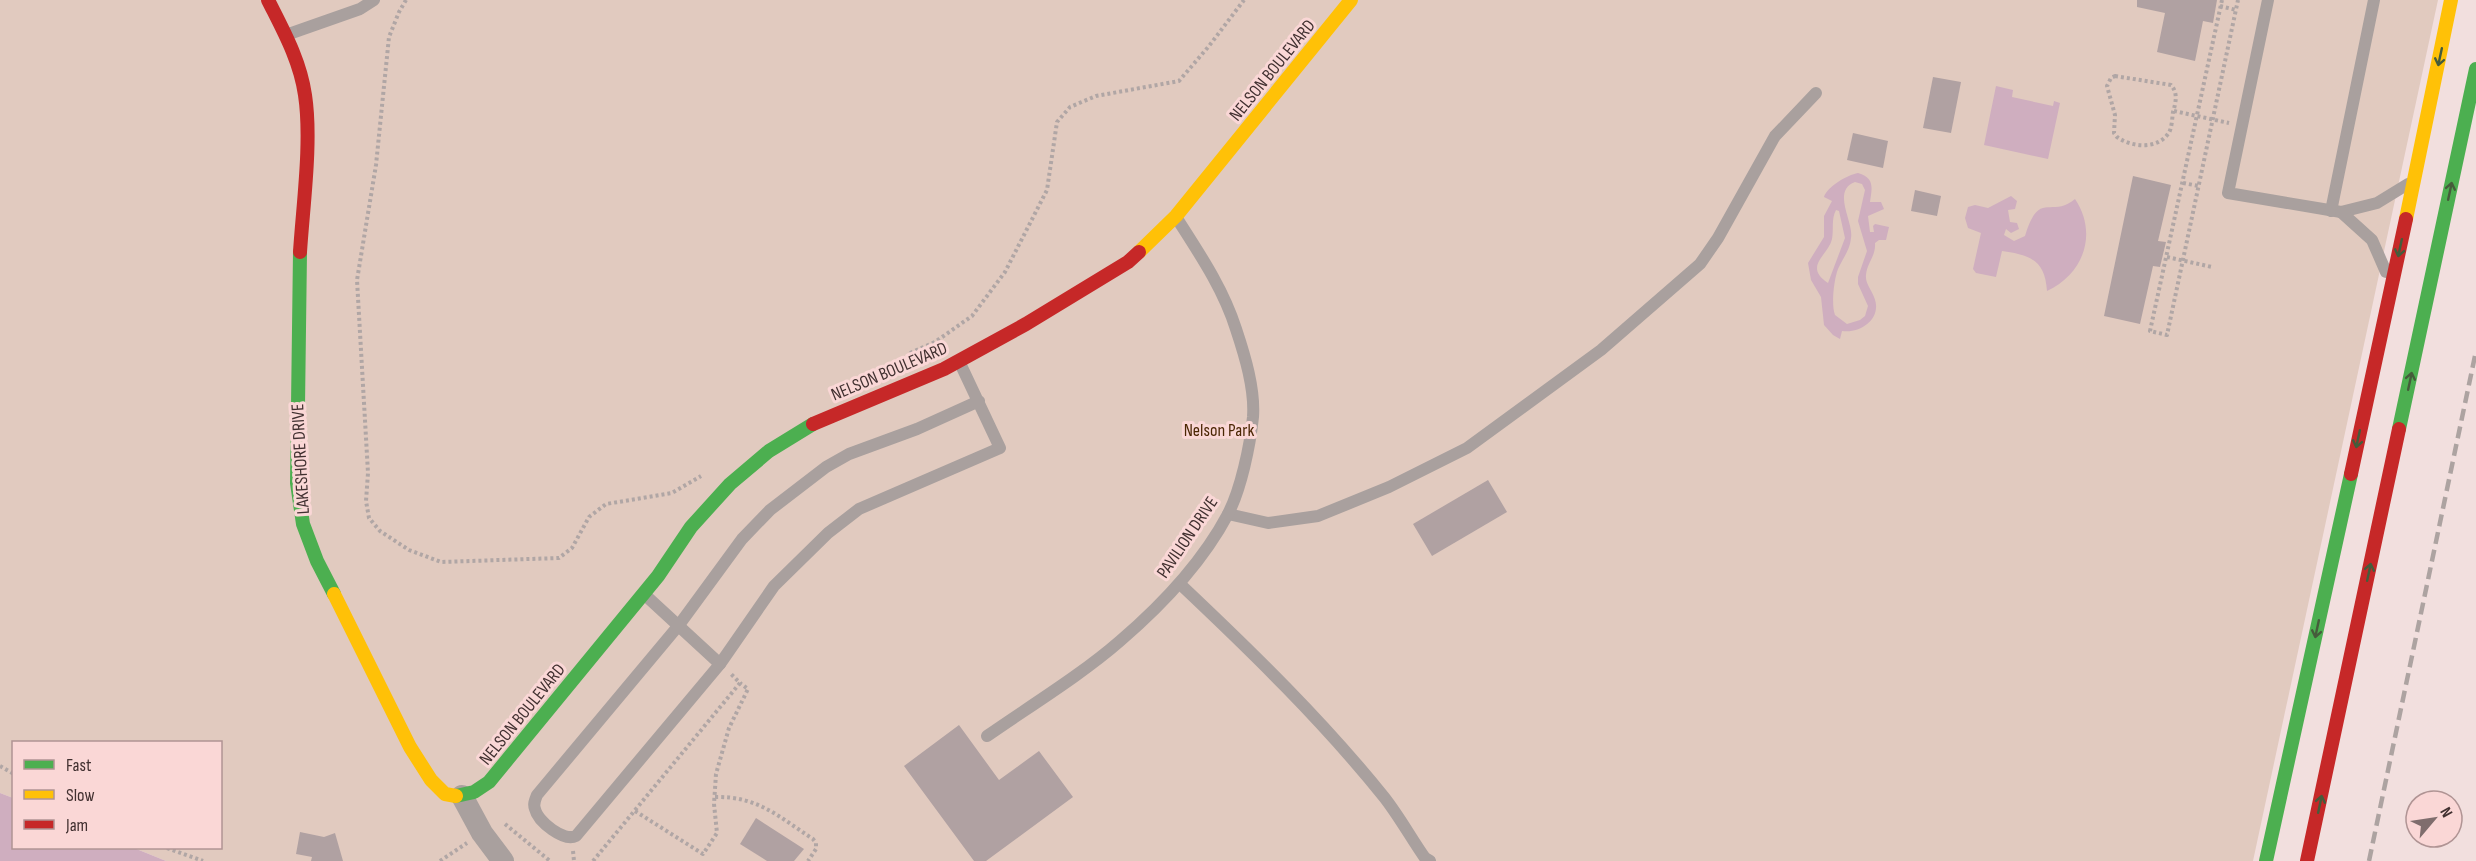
<svg xmlns="http://www.w3.org/2000/svg" width="2476" height="861" font-family="'Sofia Sans Condensed',sans-serif">
<rect width="100%" height="100%" fill="#f2dfde"/>
<polygon fill="#e1cabf" points="0,0 2438,0 2253,861 166,861 134,848 220,848 220,742 14,742 13,798 0,793"/>
<g fill="#cfaebf" fill-rule="evenodd">
<polygon points="1996,86 2013,90 2012,97 2053,106 2054,101 2060,103 2048,159 1984,145"/>
<path d="M 1858,173 C 1875,178 1872,188 1870,202 L 1881,202 L 1884,209 L 1868,216 L 1870,232 L 1874,232 L 1873,226 L 1875,224 L 1889,227 L 1886,240 L 1879,240 L 1875,243 C 1876,256 1867,263 1866,275 C 1865,283 1871,289 1874,297 C 1883,318 1861,334 1842,331 L 1840,339 L 1833,335 L 1824,325 L 1821,297 L 1811,280 L 1808,263 L 1824,237 L 1824,216 L 1832,201 L 1824,197 C 1827,187 1847,175 1858,173 ZM 1855,182 L 1862,184 L 1865,190 L 1858,221 L 1867,251 L 1858,277 L 1858,284 L 1868,306 L 1865,316 L 1860,320 L 1847,324 L 1835,315 C 1831,305 1834,279 1838,269 C 1843,258 1850,250 1851,238 C 1854,222 1831,191 1855,182 ZM 1836,210 L 1839,211 L 1845,238 L 1828,283 C 1803,266 1828,256 1832,239 C 1834,229 1831,219 1836,210 Z"/>
<path d="M 2011,196 L 2017,201 L 2015,209 L 2008,210 L 2010,222 L 2017,223 L 2019,229 L 2011,233 L 2006,229 L 2004,235 L 2014,241 L 2025,236 C 2039,189 2051,219 2075,199 C 2098,233 2084,274 2047,291 C 2045,260 2030,255 2002,251 L 1996,277 L 1976,273 L 1973,269 L 1981,233 L 1968,228 L 1965,218 L 1968,207 L 1975,205 L 1988,208 Z"/>
<polygon points="0,793 13,798 14,848 134,848 166,861 0,861"/>
</g>
<g fill="#b0a1a2">
<polygon points="2137,0 2217,0 2213,23 2203,21 2195,61 2157,52 2165,13 2137,7"/>
<polygon points="1933,77 1961,82 1951,133 1923,128"/>
<polygon points="1853,133 1888,141 1883,168 1847,160"/>
<polygon points="2133,176 2171,185 2158,241 2166,242 2160,267 2153,266 2140,324 2104,316"/>
<polygon points="1915,190 1941,196 1937,216 1911,211"/>
<polygon points="1488,480 1507,512 1432,556 1413,524"/>
<polygon points="959,725 999,780 1039,751 1073,797 986,861 974,861 904,766"/>
<polygon points="756,818 804,849 794,861 767,861 740,844"/>
<polygon points="300,832 324,837 335,833 343,861 311,861 312,857 296,854"/>
</g>
<g fill="none" stroke-linecap="round" stroke-linejoin="round">
<g stroke="#b0a6a5" stroke-width="4" stroke-dasharray="3 3" stroke-linecap="butt">
<polyline points="406,0 399,12 389,37 376,165 357,280 368,473 366,501 369,518 380,531 409,550 441,562 559,558 572,548 589,517 606,504 672,493 701,476"/>
<polyline points="2222,0 2150,331 2167,335 2238,0"/>
<polyline points="2220,6 2236,10"/>
<path d="M 2115,76 L 2171,85 C 2178,93 2176,102 2173,112 C 2172,119 2172,129 2168,134 C 2156,150 2131,147 2117,137 L 2114,133 L 2115,115 L 2107,86 L 2111,78 Z"/>
<polyline points="2174,111 2229,123"/>
<polyline points="2183,183 2199,186"/>
<polyline points="2167,257 2212,267"/>
<polyline points="910,353 935,342 972,316 1005,272 1047,190 1057,122 1070,107 1096,96 1179,81 1209,46 1244,0"/>
<polyline points="0,766 14,774"/>
<path d="M 715,797 C 758,796 779,817 813,839 L 816,843 L 816,849 L 808,861"/>
<polyline points="635,811 703,854 717,833 714,804 716,774 729,728 748,689 740,683"/>
<polyline points="505,824 550,861"/>
<polyline points="167,848 203,861"/>
<polyline points="573,851 574,861"/>
<polyline points="440,861 467,843"/>
<polyline points="593,861 740,683 730,673"/>
</g>
<g stroke="#a9a09e" stroke-width="12">
<polyline points="2268,0 2228,193 2341,212 2377,203 2408,184"/>
<polyline points="286,35 360,9 374,0"/>
<polyline points="2331,211 2374,0"/>
<polyline points="2341,212 2372,240 2386,272"/>
<path d="M 959,361 L 1000,448 L 859,509 L 828,533 L 774,586 L 720,664 L 576,836 C 564,842 538,822 535,809 C 533,804 535,800 537,795 L 679,625 L 742,539 L 770,510 L 826,467 L 849,454 L 917,429 L 979,401"/>
<polyline points="1228,514 1268,523 1318,516 1389,487 1467,448 1601,350 1700,264 1718,238 1775,136 1816,93"/>
<path d="M 1180,584 C 1251,651 1323,721 1384,797 C 1399,816 1411,838 1425,858 L 1430,861"/>
<polyline points="644,594 720,664"/>
<path d="M 987,736 C 1030,706 1081,675 1120,641 C 1162,605 1202,563 1228,514 C 1241,489 1250,446 1253,417 C 1255,389 1245,356 1236,329 C 1223,288 1199,253 1176,217"/>
</g>
<polyline stroke="#a9a09e" stroke-width="22" points="462,796 482,833 503,861"/>
<g stroke="#4caf50" stroke-width="14">
<polyline points="300,252 297,483 303,524 317,561 334,594"/>
<polyline points="2399,429 2476,69"/>
<polyline points="456,796 474,792 489,782 658,576 691,527 730,484 769,451 813,424"/>
<polyline points="2266,861 2351,474"/>
</g>
<g stroke="#ffc107" stroke-width="14">
<polyline points="2406,219 2451,0"/>
<polyline points="1139,252 1176,216 1351,0"/>
<polyline points="334,594 410,747 431,780 445,794 456,796"/>
</g>
<g stroke="#c62828" stroke-width="14">
<path d="M 268,0 C 283,30 300,60 305,95 C 312,141 303,205 300,252"/>
<polyline points="813,424 944,369 1026,324 1128,262 1139,252"/>
<polyline points="2351,474 2406,219"/>
<polyline points="2307,861 2399,429"/>
</g>
<polyline stroke="#ada3a1" stroke-width="4.5" stroke-dasharray="12 6" stroke-linecap="butt" points="2369,861 2476,351"/>
</g>
<defs><path id="oneway-shaft" d="M-6 0H5M1.5-3L5.5 0L1.5 3" fill="none" stroke-width="1.6" stroke-linecap="round" stroke-linejoin="round" transform="scale(1.5)"/></defs>
<g stroke="#455c3b">
<use href="#oneway-shaft" transform="translate(2440 57) rotate(102)"/>
<use href="#oneway-shaft" transform="translate(2450 191) rotate(-78)"/>
<use href="#oneway-shaft" transform="translate(2400 248) rotate(102)"/>
<use href="#oneway-shaft" transform="translate(2410 381) rotate(-78)"/>
<use href="#oneway-shaft" transform="translate(2358 439) rotate(102)"/>
<use href="#oneway-shaft" transform="translate(2369 572) rotate(-78)"/>
<use href="#oneway-shaft" transform="translate(2317 629) rotate(102)"/>
<use href="#oneway-shaft" transform="translate(2320 804) rotate(-78)"/>
</g>
<g text-anchor="middle" stroke-width="6" stroke-linejoin="round" paint-order="stroke">
<g font-size="18" fill="#413030" stroke="#fad7d6">
<text transform="translate(1272 70) rotate(-51)" y="6">NELSON BOULEVARD</text>
<text transform="translate(889 371) rotate(-23)" y="6">NELSON BOULEVARD</text>
<text transform="translate(300 459) rotate(-93)" y="6">LAKESHORE DRIVE</text>
<text transform="translate(1187 537) rotate(-56)" y="6">PAVILION DRIVE</text>
<text transform="translate(522 714) rotate(-51)" y="6">NELSON BOULEVARD</text>
</g>
<g font-size="18" fill="#4b2704" stroke="#fad7d6">
<text x="1219" y="436">Nelson Park</text>
</g>
</g>
<rect x="12" y="741" width="210" height="108" fill="#fad7d6" stroke="#b09494" stroke-width="1.5"/>
<rect x="24" y="760" width="30" height="9" fill="#4caf50" stroke="#b09494" stroke-width="1.5"/>
<text x="66" y="771" font-size="18" fill="#413030">Fast</text>
<rect x="24" y="790" width="30" height="9" fill="#ffc107" stroke="#b09494" stroke-width="1.5"/>
<text x="66" y="801" font-size="18" fill="#413030">Slow</text>
<rect x="24" y="820" width="30" height="9" fill="#c62828" stroke="#b09494" stroke-width="1.5"/>
<text x="66" y="831" font-size="18" fill="#413030">Jam</text>
<g transform="translate(2434 819) rotate(61)"><circle r="28" fill="#fad7d6" stroke="#b09494" stroke-width="1.5"/>
<path d="M0-4.5L10 22L0 15L-10 22Z" fill="#7f6d6d"/>
<text y="-9" font-size="16" font-weight="bold" text-anchor="middle" fill="#413030">N</text>
</g>
</svg>
